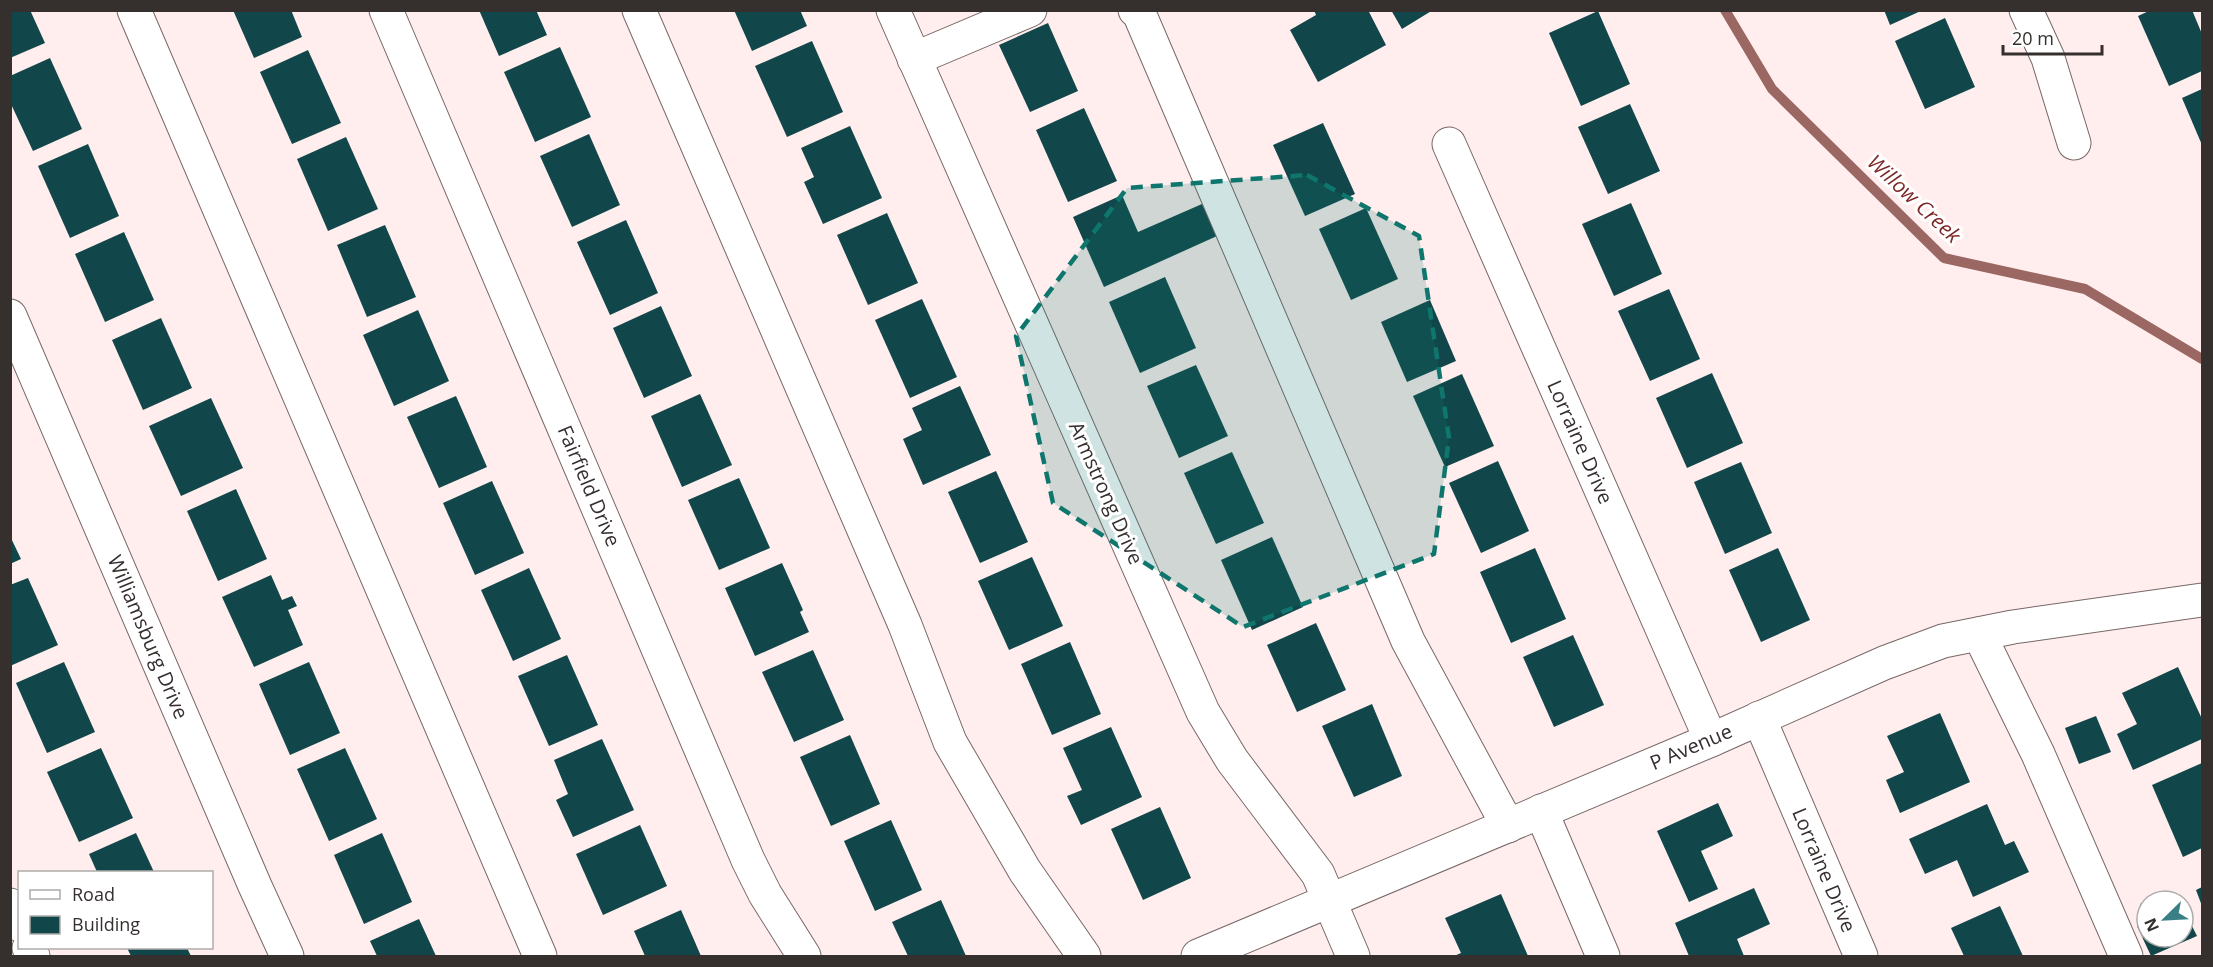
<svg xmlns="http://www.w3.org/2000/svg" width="2213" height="967" font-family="'Open Sans',sans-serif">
<rect width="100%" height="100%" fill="#ffeeed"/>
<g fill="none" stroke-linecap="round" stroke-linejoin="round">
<polyline stroke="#9b6763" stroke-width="10" points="1725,10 1772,89 1944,258 2085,289 2202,359"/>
</g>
<g fill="#11464a">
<polygon points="10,10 30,10 45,43 10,58"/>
<polygon points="233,10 291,10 302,37 254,58"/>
<polygon points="479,10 536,10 547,35 499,56"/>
<polygon points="734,10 800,10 807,26 752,51"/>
<polygon points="1314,10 1368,10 1386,45 1318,82 1290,30 1316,15"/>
<polygon points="1391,10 1433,10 1402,29"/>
<polygon points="1884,10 1923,10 1890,25"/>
<polygon points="2151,10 2192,10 2202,34 2202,71 2169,86 2138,16"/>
<polygon points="1598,11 1630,84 1581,106 1549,33"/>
<polygon points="1945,18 1975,87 1925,109 1895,41"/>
<polygon points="1048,23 1078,91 1030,112 999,45"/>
<polygon points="812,41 843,112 787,137 755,66"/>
<polygon points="560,47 591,117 535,142 504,72"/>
<polygon points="308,50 341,123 292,144 260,72"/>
<polygon points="50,58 82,129 33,151 10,102 10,76"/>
<polygon points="2202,89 2202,145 2182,98"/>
<polygon points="1630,104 1660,171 1608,194 1578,127"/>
<polygon points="1084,108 1117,181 1068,202 1036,130"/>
<polygon points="1323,123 1355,194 1305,216 1273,145"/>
<polygon points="850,126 882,198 823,224 804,182 814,177 801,148"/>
<polygon points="589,134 620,205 572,227 540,156"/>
<polygon points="346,137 378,209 328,231 297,159"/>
<polygon points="88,144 119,216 70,238 38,166"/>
<polygon points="1122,195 1138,232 1202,204 1217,236 1104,287 1073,217"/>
<polygon points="1631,203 1662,274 1614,296 1582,224"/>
<polygon points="1366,208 1398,279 1351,300 1319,229"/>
<polygon points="887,213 918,283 868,305 837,235"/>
<polygon points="626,220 658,293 610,315 577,242"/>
<polygon points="385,225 416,297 367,317 337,245"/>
<polygon points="124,232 154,300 105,322 75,254"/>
<polygon points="1165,277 1196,348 1140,373 1109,302"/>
<polygon points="1669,289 1700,359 1650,381 1618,311"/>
<polygon points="922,299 957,377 910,398 875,320"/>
<polygon points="1430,300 1456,361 1407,382 1381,322"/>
<polygon points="661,306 692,376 644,398 613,328"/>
<polygon points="418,310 449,381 394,406 363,335"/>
<polygon points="161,318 192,388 143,410 112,340"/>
<polygon points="1196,365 1228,436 1179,458 1147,386"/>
<polygon points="1712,373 1743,443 1687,468 1656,398"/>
<polygon points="1462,374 1494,446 1445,467 1413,396"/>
<polygon points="960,386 991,455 923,485 903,439 922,430 912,408"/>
<polygon points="700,394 732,465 682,487 651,416"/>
<polygon points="456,396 487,467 439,488 407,417"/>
<polygon points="211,398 243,468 181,496 149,426"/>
<polygon points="1232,452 1264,523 1216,544 1184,473"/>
<polygon points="1498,461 1529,531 1481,553 1449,483"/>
<polygon points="1741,462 1772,533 1725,554 1694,482"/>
<polygon points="996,471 1028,542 980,563 948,492"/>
<polygon points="739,478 770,548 719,570 688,500"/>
<polygon points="492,481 524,553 475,575 443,503"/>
<polygon points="236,489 267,559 218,581 187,511"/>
<polygon points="10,536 21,559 10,564"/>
<polygon points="1272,537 1303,607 1252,630 1221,560"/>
<polygon points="1535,548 1566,619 1511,643 1480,572"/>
<polygon points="1778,548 1810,620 1761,642 1729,570"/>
<polygon points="1032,557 1063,626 1009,650 978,581"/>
<polygon points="782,563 803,610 800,612 809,632 755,656 725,588"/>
<polygon points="529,568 561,639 513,661 481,590"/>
<polygon points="271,575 282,600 292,596 297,606 288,610 303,645 254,667 222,597"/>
<polygon points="28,578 58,645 10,666 10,585"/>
<polygon points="1316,623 1346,690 1297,712 1267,645"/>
<polygon points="1573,635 1604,705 1554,727 1523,657"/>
<polygon points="1070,642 1101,714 1052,735 1021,664"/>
<polygon points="813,650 844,720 794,742 762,672"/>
<polygon points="567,655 598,725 549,746 518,676"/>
<polygon points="64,662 95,732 47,753 16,683"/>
<polygon points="309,662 340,733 290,755 259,684"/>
<polygon points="2178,667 2202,719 2202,739 2133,770 2117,734 2137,724 2122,693"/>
<polygon points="1372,704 1402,776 1354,797 1322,726"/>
<polygon points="1940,713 1970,782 1900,813 1886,780 1904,772 1887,736"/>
<polygon points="2096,716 2111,752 2079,764 2065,728"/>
<polygon points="1111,727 1142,797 1081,825 1067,796 1082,790 1063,748"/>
<polygon points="850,735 880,804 831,826 800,757"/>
<polygon points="602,739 634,810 573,837 556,800 568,794 554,760"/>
<polygon points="101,748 133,818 79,842 47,772"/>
<polygon points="345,748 377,819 329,841 297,769"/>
<polygon points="2202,763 2202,848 2183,857 2152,785"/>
<polygon points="1718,803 1733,836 1701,851 1718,889 1689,902 1657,831"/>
<polygon points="1987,804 2005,845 2014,841 2029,872 1973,897 1957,860 1925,874 1909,839"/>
<polygon points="1160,807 1191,878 1143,900 1111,829"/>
<polygon points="891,820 922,890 875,911 844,841"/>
<polygon points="640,825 667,886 603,915 576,854"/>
<polygon points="136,833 154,872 97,872 89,854"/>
<polygon points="382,833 412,902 364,924 334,855"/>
<polygon points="2202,887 2202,906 2196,890"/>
<polygon points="1754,888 1770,924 1737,939 1744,956 1689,956 1675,923"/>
<polygon points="1501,894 1528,956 1454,956 1461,953 1445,918"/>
<polygon points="2160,894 2163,901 2147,901 2147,918 2140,904"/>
<polygon points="941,900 966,956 908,956 892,922"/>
<polygon points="2000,906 2023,956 1964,956 1951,928"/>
<polygon points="2183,908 2197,936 2151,956 2137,926 2147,921 2147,937 2183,937"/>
<polygon points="681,910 701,956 645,956 634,931"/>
<polygon points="419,919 436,956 377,956 370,941"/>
<polygon points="127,948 187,948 191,956 131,956"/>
</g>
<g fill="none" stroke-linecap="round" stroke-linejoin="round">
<defs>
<g id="minor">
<polyline points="134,10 540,956"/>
<polyline points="386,10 748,860 765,894 804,956"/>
<polyline points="639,10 905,625 950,742 1025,871 1084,956"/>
<polyline points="893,10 1203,712 1232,760 1318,874 1353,956"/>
<polyline points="1135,10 1139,13 1408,641 1508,826"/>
<polyline points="2026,10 2048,58 2074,143"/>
<polyline points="914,59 1030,10"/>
<polyline points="1449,144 1711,740"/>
<polyline points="10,316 255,886 287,956"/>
<polyline points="1979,634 2038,754 2126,956"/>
<polyline points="1759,718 1861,956"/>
<polyline points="1541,811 1603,956"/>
<polyline points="10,905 20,925"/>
<polyline points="29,948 33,956"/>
<polyline points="1198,956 1711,740 1884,663 1943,641 2013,627 2202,600"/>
</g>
</defs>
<use href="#minor" stroke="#776867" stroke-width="35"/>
<use href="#minor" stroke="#fff" stroke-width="33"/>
</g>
<path fill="#0f766e" fill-opacity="0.2" stroke="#0f766e" stroke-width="4.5" stroke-dasharray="12 8" stroke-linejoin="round" d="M 1307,175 L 1419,236 L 1449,438 L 1434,554 L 1243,627 L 1053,503 L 1016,336 L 1127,188 Z"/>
<g text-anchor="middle" stroke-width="6" stroke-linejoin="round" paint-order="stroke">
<g font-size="20" fill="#352f2e" stroke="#fff">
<text transform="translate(1580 442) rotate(66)" y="7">Lorraine Drive</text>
<text transform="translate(589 486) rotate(67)" y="7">Fairfield Drive</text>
<text transform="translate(1106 493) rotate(66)" y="7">Armstrong Drive</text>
<text transform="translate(148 637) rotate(67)" y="7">Williamsburg Drive</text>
<text transform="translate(1691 747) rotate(-23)" y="7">P Avenue</text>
<text transform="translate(1824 870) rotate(67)" y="7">Lorraine Drive</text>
</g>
<g font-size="21" font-style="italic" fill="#7e2727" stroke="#fff">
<text transform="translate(1914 199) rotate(43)" y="7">Willow Creek</text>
</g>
</g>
<rect width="2213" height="967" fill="none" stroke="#352f2e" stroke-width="24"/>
<rect x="18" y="871" width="195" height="78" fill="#ffffff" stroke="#aeacab" stroke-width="1.5"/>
<rect x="30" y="890" width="30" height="9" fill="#ffffff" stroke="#aeacab" stroke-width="1.5"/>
<text x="72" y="901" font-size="18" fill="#352f2e">Road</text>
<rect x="30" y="916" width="30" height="18" fill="#11464a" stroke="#aeacab" stroke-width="1.5"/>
<text x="72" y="931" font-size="18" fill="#352f2e">Building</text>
<g transform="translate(2165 919) rotate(246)"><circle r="28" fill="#ffffff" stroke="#aeacab" stroke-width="1.5"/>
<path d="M0-4.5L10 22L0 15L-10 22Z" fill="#388086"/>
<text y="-9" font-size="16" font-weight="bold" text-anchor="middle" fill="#352f2e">N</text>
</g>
<path d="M2003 45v9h99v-9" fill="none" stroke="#352f2e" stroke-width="3"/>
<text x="2012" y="45" font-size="18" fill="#352f2e" stroke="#ffffff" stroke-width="4.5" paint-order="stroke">20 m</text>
</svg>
